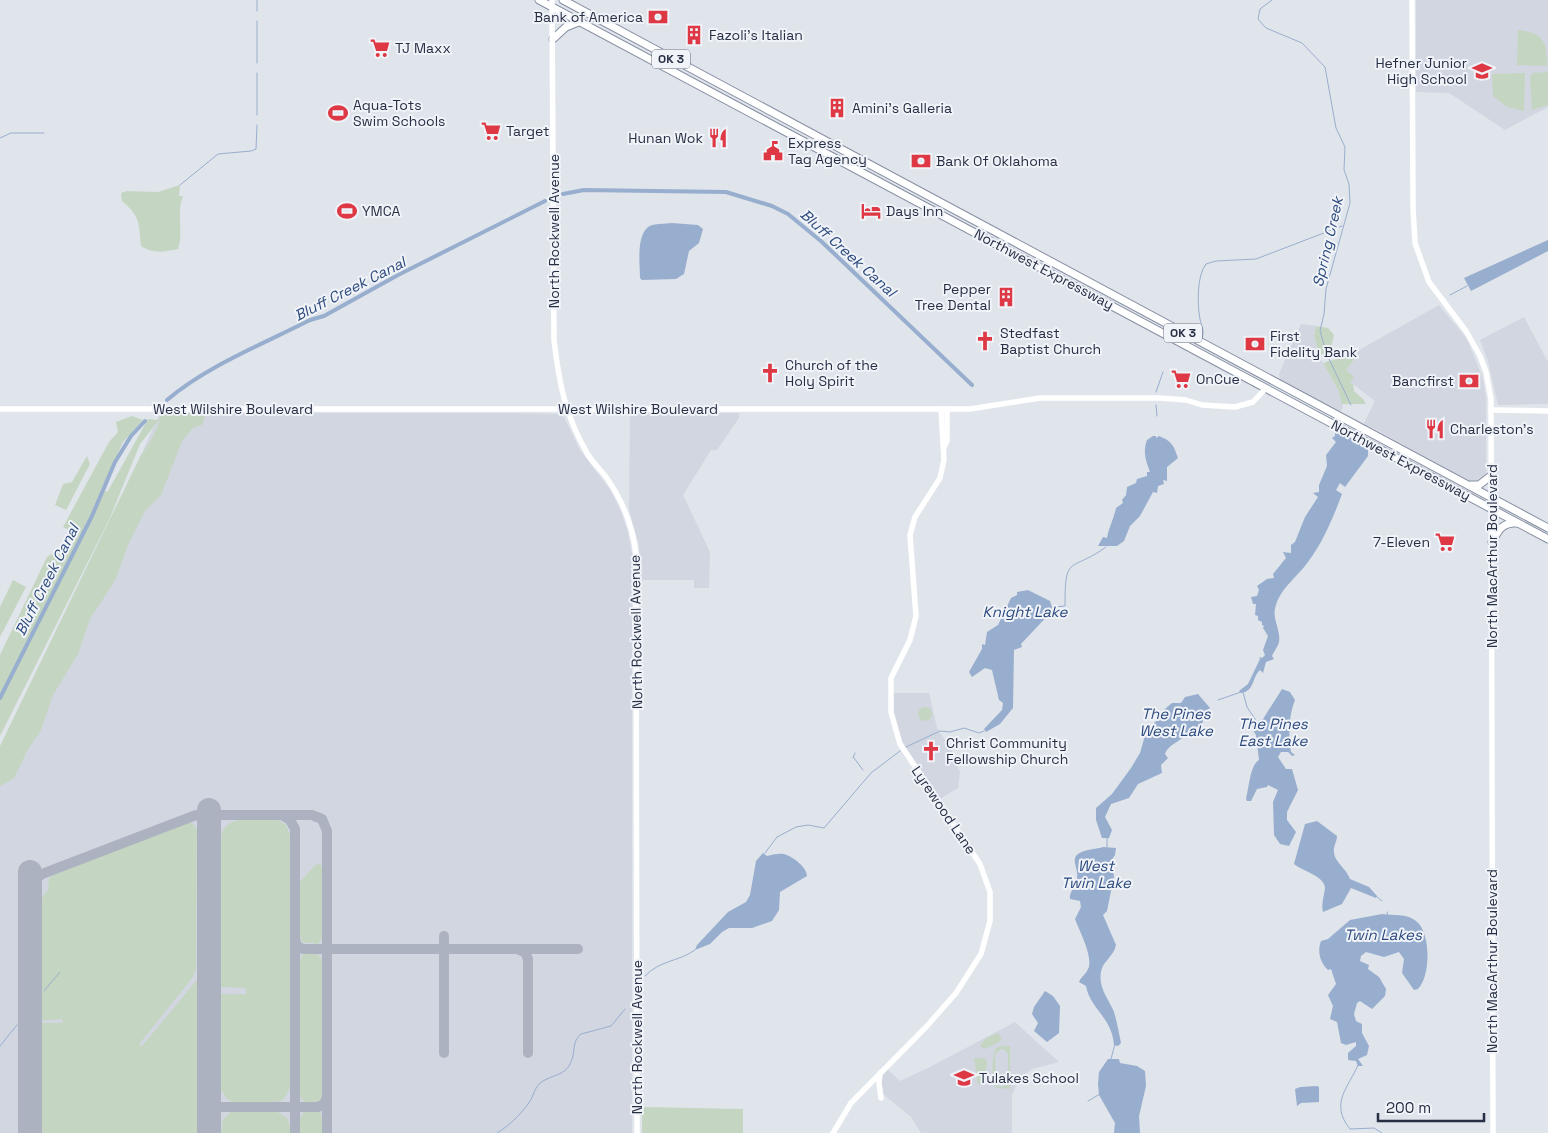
<svg xmlns="http://www.w3.org/2000/svg" width="1548" height="1133" font-family="'Space Grotesk',sans-serif">
<rect width="100%" height="100%" fill="#e0e4eb"/>
<g fill="#d2d6e0">
<polygon points="1416,0 1548,0 1548,107 1505,130 1449,93 1416,92"/>
<polygon points="1439,305 1467,339 1482,376 1486,397 1486,475 1481,482 1472,483 1467,481 1373,428 1363,425 1375,401 1350,382 1346,370 1354,360 1352,354"/>
<polygon points="1524,317 1548,362 1548,404 1498,405 1488,361 1480,340"/>
<polygon points="1301,324 1316,326 1314,336 1316,345 1320,358 1338,390 1343,407 1340,412 1280,381 1279,374"/>
<polygon points="160,413 508,413 558,414 564,417 580,450 611,491 620,509 627,529 632,553 632,1133 0,1133 0,756 94,559"/>
<polygon points="630,413 739,413 739,418 717,450 711,450 683,495 710,552 709,588 694,588 694,580 641,580 639,545 629,510"/>
<polygon points="892,693 929,693 937,728 952,751 960,772 958,788 940,799 900,738 893,718"/>
<polygon points="1015,1022 1059,1062 1032,1069 1019,1079 1012,1095 1012,1133 921,1133 911,1117 883,1094 879,1083 881,1076 887,1069 900,1081 930,1067"/>
</g>
<g fill="#c4d6c1" fill-rule="evenodd">
<path d="M 1518,30 C 1544,32 1547,43 1547,66 L 1517,65 Z"/>
<polygon points="1548,72 1548,105 1532,110 1530,76 1533,73"/>
<polygon points="1525,73 1524,111 1507,107 1493,96 1492,74"/>
<path d="M 180,185 L 179,196 L 183,196 C 176,213 184,234 178,249 C 164,252 153,254 141,246 C 139,223 140,216 122,201 L 121,193 L 127,191 L 158,192 Z"/>
<polygon points="1316,326 1328,328 1334,335 1330,352 1319,355 1314,336"/>
<polygon points="1352,354 1354,360 1346,370 1354,377 1350,382 1353,384 1354,391 1363,399 1366,404 1342,404 1338,390 1323,363"/>
<path d="M 160,413 L 203,413 L 205,416 L 202,425 L 194,427 L 182,441 L 161,495 L 145,511 L 128,545 L 116,579 L 90,619 L 78,654 L 53,695 L 41,730 L 27,751 L 14,778 L 0,786 L 0,746 L 140,457 C 148,444 160,429 160,413 Z"/>
<polygon points="132,416 143,420 123,442 100,492 108,491 148,419 159,420 140,444 109,520 0,736 0,655 47,557 71,541 72,545 78,534 63,527 109,442 118,432 116,422"/>
<polygon points="87,456 90,464 66,510 55,505 63,484 72,482"/>
<polygon points="13,580 26,587 0,637 0,607"/>
<circle cx="925" cy="714" r="7"/>
<path d="M 278,820 L 286,825 L 290,835 L 290,1088 L 283,1100 L 272,1103 L 234,1103 L 227,1099 L 221,1090 L 221,994 L 246,994 L 246,988 L 221,987 L 221,836 C 227,813 259,819 278,820 Z"/>
<polygon points="188,822 193,824 197,829 196,969 193,977 139,1044 142,1046 197,980 197,1133 36,1133 36,1023 63,1023 62,1019 36,1021 36,906 48,890 49,878 55,873"/>
<polygon points="320,864 323,868 323,936 318,944 302,942 300,936 300,882 315,865"/>
<polygon points="307,953 318,954 323,962 323,1096 317,1103 304,1102 300,1096 300,961 302,955"/>
<polygon points="998,1033 1002,1040 985,1049 980,1046 986,1038"/>
<path d="M 1002,1046 L 1010,1046 L 1010,1089 L 997,1088 C 991,1080 991,1057 996,1048 ZM 1001,1049 L 1005,1050 L 1008,1054 L 1008,1082 L 1003,1087 L 998,1086 L 996,1081 L 995,1054 Z"/>
<polygon points="974,1058 985,1058 987,1062 985,1083 978,1084"/>
<polygon points="642,1107 743,1109 743,1133 642,1133"/>
<polygon points="232,1111 276,1111 288,1119 291,1133 221,1133 223,1119"/>
<polygon points="305,1111 317,1111 321,1113 323,1133 299,1133 299,1119"/>
</g>
<g fill="#98aecf">
<path d="M 672,223 L 698,225 L 703,229 L 699,243 L 689,251 L 684,274 L 676,279 L 642,280 L 640,278 C 640,265 636,237 648,227 C 654,223 665,224 672,223 Z"/>
<polygon points="1548,240 1548,251 1471,291 1464,278"/>
<path d="M 1335,430 L 1368,448 L 1368,456 L 1345,487 L 1340,483 L 1336,490 L 1342,494 C 1333,518 1323,542 1308,562 C 1298,576 1281,588 1276,605 C 1271,618 1281,629 1279,642 C 1278,647 1274,651 1272,656 L 1274,659 L 1266,662 L 1263,673 L 1260,670 C 1252,677 1255,691 1241,693 L 1239,691 L 1248,684 L 1260,659 L 1259,657 L 1262,658 L 1265,655 L 1263,650 L 1268,636 L 1263,628 L 1264,626 L 1262,625 L 1262,622 L 1258,620 L 1258,616 L 1255,615 L 1256,604 L 1253,604 L 1251,597 L 1257,596 L 1259,590 L 1257,586 L 1267,579 L 1274,578 L 1273,574 L 1286,558 L 1283,552 L 1291,553 L 1291,545 L 1295,542 L 1305,517 L 1318,497 L 1313,493 L 1319,492 L 1319,485 L 1327,466 L 1326,455 L 1336,442 L 1332,438 L 1335,436 Z"/>
<path d="M 1153,436 L 1156,436 L 1156,438 L 1159,436 C 1172,441 1174,446 1178,458 L 1167,467 L 1167,481 L 1163,480 L 1164,484 L 1158,486 L 1157,493 L 1153,492 L 1140,516 L 1130,526 L 1124,541 L 1117,546 L 1098,546 L 1103,537 L 1107,538 C 1109,527 1114,518 1116,508 L 1123,503 L 1122,500 L 1126,495 L 1127,487 L 1136,483 L 1137,479 L 1147,476 L 1147,472 L 1150,472 C 1147,463 1142,453 1147,440 Z"/>
<polygon points="1028,590 1050,601 1053,610 1021,644 1022,647 1014,650 1013,708 1000,724 986,732 984,729 1002,710 1003,703 999,700 992,670 985,668 972,677 969,672 982,649 982,644 985,645 987,632 998,625 1011,598 1017,595 1017,592"/>
<path d="M 1282,689 L 1290,692 L 1295,700 C 1289,715 1288,735 1291,752 L 1295,755 L 1292,756 L 1288,752 L 1281,752 L 1278,757 L 1286,769 L 1292,769 L 1298,790 L 1287,812 L 1287,820 L 1296,832 L 1289,846 L 1280,844 L 1274,835 L 1273,802 L 1278,790 L 1268,785 L 1267,787 L 1257,789 L 1251,801 L 1247,801 L 1246,799 C 1249,788 1250,765 1259,760 L 1256,735 L 1250,725 L 1263,719 Z"/>
<path d="M 1198,694 L 1210,708 L 1202,715 L 1203,722 L 1198,727 L 1192,726 C 1188,740 1169,742 1165,754 L 1168,758 L 1161,765 L 1162,773 L 1138,784 L 1129,798 L 1111,804 L 1105,817 L 1112,830 L 1109,838 L 1102,838 L 1096,820 L 1096,808 L 1112,794 L 1131,768 L 1140,753 L 1146,732 L 1158,719 L 1159,714 L 1172,703 L 1181,703 L 1185,697 Z"/>
<path d="M 1317,821 L 1337,836 C 1337,842 1333,846 1334,852 C 1334,862 1347,869 1350,879 L 1369,887 L 1377,896 L 1376,898 L 1351,888 L 1342,904 L 1323,912 C 1321,905 1324,896 1325,888 C 1325,876 1302,871 1294,864 L 1305,824 Z"/>
<path d="M 1103,847 L 1116,848 L 1115,855 L 1111,861 L 1114,876 L 1107,911 L 1103,915 L 1116,945 C 1114,956 1102,962 1101,972 C 1098,988 1109,999 1114,1012 C 1117,1022 1119,1033 1121,1043 L 1118,1046 L 1114,1045 C 1112,1017 1090,1009 1086,986 L 1079,982 C 1081,977 1086,974 1088,969 C 1094,958 1079,930 1075,919 L 1081,907 L 1080,901 L 1070,899 C 1069,891 1076,887 1077,879 C 1078,873 1076,868 1075,863 C 1072,849 1095,850 1103,847 Z"/>
<path d="M 763,853 L 767,856 C 772,855 778,853 784,854 C 792,856 807,867 807,876 L 780,892 L 779,910 L 772,921 L 752,928 L 729,928 L 722,932 L 710,944 L 695,950 L 697,945 L 728,912 L 746,902 L 750,895 L 756,861 Z"/>
<path d="M 1382,914 C 1394,916 1406,913 1416,921 C 1431,932 1431,976 1418,989 L 1414,990 L 1402,973 L 1404,959 L 1399,952 L 1384,957 L 1366,952 L 1361,956 L 1360,961 L 1369,965 L 1368,969 L 1379,977 L 1386,989 L 1385,996 L 1372,1009 L 1360,1001 L 1357,1003 L 1354,1014 L 1356,1021 L 1362,1024 L 1362,1033 L 1369,1046 L 1367,1055 L 1358,1059 L 1363,1066 L 1358,1066 L 1356,1061 L 1348,1060 L 1348,1053 L 1356,1046 L 1356,1042 L 1346,1045 L 1341,1043 L 1337,1022 L 1330,1019 L 1333,1006 L 1328,995 L 1336,984 L 1331,969 L 1328,970 C 1320,963 1317,951 1321,941 L 1328,939 L 1350,920 Z"/>
<polygon points="1045,991 1053,996 1060,1006 1059,1033 1047,1042 1034,1031 1038,1023 1032,1014 1034,1007"/>
<polygon points="1108,1059 1119,1059 1120,1063 1137,1066 1145,1071 1146,1086 1139,1116 1140,1133 1114,1133 1115,1123 1099,1095 1098,1084 1099,1072"/>
<polygon points="1317,1086 1319,1087 1319,1102 1301,1103 1297,1106 1295,1089 1300,1087"/>
</g>
<g fill="none" stroke-linecap="round" stroke-linejoin="round">
<g stroke="#98aecf" stroke-width="1">
<polyline points="257,0 257,11"/>
<polyline points="1272,0 1260,9 1258,19 1266,28 1302,43 1325,67 1336,128 1345,147 1344,170 1349,184 1350,203 1326,289 1324,314 1320,331 1327,354"/>
<polyline points="257,21 257,63"/>
<polyline points="257,73 257,115"/>
<polyline points="0,138 11,133 44,133"/>
<polyline points="180,185 218,154 251,151 256,149 257,125"/>
<polyline points="1450,295 1467,286"/>
<path d="M 1202,338 C 1205,331 1201,325 1200,319 C 1197,304 1197,275 1206,264 L 1216,261 L 1256,259 L 1342,226"/>
<polyline points="1329,359 1351,405"/>
<polyline points="1156,392 1163,372"/>
<polyline points="1156,405 1157,416"/>
<path d="M 1053,607 L 1065,606 C 1065,553 1070,573 1106,547"/>
<polyline points="1243,692 1247,707 1257,722"/>
<polyline points="1218,700 1241,692"/>
<polyline points="906,747 940,731 950,732 964,728 979,733 984,731"/>
<polyline points="853,758 855,753"/>
<polyline points="854,758 863,770"/>
<polyline points="1107,837 1107,848"/>
<polyline points="765,853 777,837 796,827 808,825 824,828 871,773 900,751"/>
<polyline points="1376,896 1382,901"/>
<polyline points="1387,912 1388,916"/>
<path d="M 645,976 C 660,960 678,962 695,950"/>
<polyline points="44,991 60,972"/>
<polyline points="0,1046 17,1025"/>
<polyline points="1111,1059 1115,1044"/>
<path d="M 1358,1065 C 1349,1087 1329,1103 1350,1129 L 1374,1128 L 1382,1133"/>
<polyline points="1088,1101 1100,1094"/>
<path d="M 497,1133 C 510,1125 519,1116 528,1104 C 534,1097 534,1086 543,1081 C 553,1075 566,1075 571,1062 C 576,1051 571,1043 581,1034 L 611,1026 L 625,1009"/>
</g>
<g stroke="#98aecf" stroke-width="4">
<polyline points="563,194 584,190 726,192 772,206 788,214 822,242 972,385"/>
<path d="M 167,400 C 207,366 263,344 310,320 L 324,316 L 398,275 L 545,201"/>
<polyline points="0,698 92,516 115,462 131,436 145,421"/>
</g>
<g stroke="#acb2c0" stroke-width="10">
<polyline points="282,815 290,820 295,829 295,1133"/>
<polyline points="30,893 35,880 42,874 196,815 312,815 322,819 327,831 327,1133"/>
<polyline points="295,939 297,946 303,949 578,949"/>
<polyline points="517,949 525,952 528,959 528,1053"/>
<polyline points="444,1053 444,936"/>
<polyline points="209,1094 212,1103 219,1107 318,1107 324,1104 327,1097"/>
<polyline points="209,1120 212,1110 219,1107"/>
</g>
<g stroke="#acb2c0" stroke-width="24">
<polyline points="209,810 209,1133"/>
<polyline points="30,872 30,1133"/>
</g>
<defs>
<g id="highway">
<polyline points="539,0 1548,539"/>
<polyline points="563,0 1548,528"/>
<polyline points="553,39 566,27 581,21"/>
<polyline points="1471,485 1479,485 1492,475"/>
<path d="M 1492,542 C 1498,531 1502,522 1517,523"/>
</g>
</defs>
<use href="#highway" stroke="#868fa3" stroke-width="9"/>
<g stroke="#fff" stroke-width="5.5">
<path d="M 552,0 L 554,340 C 559,383 565,415 587,453 C 592,462 600,469 606,477 C 623,501 633,526 636,555 L 637,1133"/>
<polyline points="1412,0 1413,208 1415,243 1429,282 1466,331 1480,356 1486,372 1491,399 1493,1133"/>
<polyline points="0,409 970,409 1040,398 1160,398 1186,400 1202,405 1235,407 1253,402 1266,388"/>
<polyline points="1491,410 1548,411"/>
<polyline points="944,447 947,441 947,409"/>
<polyline points="880,1073 879,1083 881,1098"/>
<polyline points="833,1133 851,1103 927,1026 956,993 981,954 990,921 990,892 980,864 900,744 891,712 891,678 910,640 916,616 910,535 915,517 940,478 944,460 941,409"/>
</g>
<use href="#highway" stroke="#fff" stroke-width="7"/>
</g>
<defs>
<symbol id="bank-bare" viewBox="-9 -9 18 18"><path d="M-6-4H6V4H-6ZM0-2.3a2.3 2.3 0 1 0 0 4.6a2.3 2.3 0 1 0 0-4.6Z" fill="#dd3844" stroke="#f0f3f8" stroke-width="2.5" paint-order="stroke"/></symbol>
<symbol id="building-bare" viewBox="-9 -9 18 18"><path d="M-4-6H4V6H1V3H-1V6H-4ZM-2.5-4.3h1.7v1.8h-1.7ZM.8-4.3h1.7v1.8H.8ZM-2.5-1h1.7V.8h-1.7ZM.8-1h1.7V.8H.8Z" fill="#dd3844" stroke="#f0f3f8" stroke-width="2.5" paint-order="stroke"/></symbol>
<symbol id="supermarket-bare" viewBox="-9 -9 18 18"><path d="M-6-5.5h2.5l.6 2H6L4.5 2H-2.5L-4.4-4H-6ZM-1.5 3.2a1.3 1.3 0 1 0 .1 0ZM3 3.2a1.3 1.3 0 1 0 .1 0Z" fill="#dd3844" stroke="#f0f3f8" stroke-width="2.5" paint-order="stroke"/></symbol>
<symbol id="school-bare" viewBox="-9 -9 18 18"><path d="M0-5L7-2L0 1L-7-2ZM-4 1L0 2.5L4 1V4Q0 6-4 4Z" fill="#dd3844" stroke="#f0f3f8" stroke-width="2.5" paint-order="stroke"/></symbol>
<symbol id="stadium-bare" viewBox="-9 -9 18 18"><path d="M0-5a6.5 5 0 1 0 0 10a6.5 5 0 1 0 0-10ZM-3.5-1.8h7v3.6h-7Z" fill="#dd3844" stroke="#f0f3f8" stroke-width="2.5" paint-order="stroke"/></symbol>
<symbol id="restaurant-bare" viewBox="-9 -9 18 18"><path d="M-5-6h1v4h1v-4h1v4h1v-4h1v5L-1.5 .5V6h-2V.5L-5-1ZM5-6V6H3V1.5H1.5Q1.5-4 5-6Z" fill="#dd3844" stroke="#f0f3f8" stroke-width="2.5" paint-order="stroke"/></symbol>
<symbol id="civic-bare" viewBox="-9 -9 18 18"><path d="M-.6-6.5H3V-4.5H.6V-3L4-1V1h2V6H-6V1h2V-1L-.6-3ZM-1.2 2.5V6h2.4V2.5Z" fill="#dd3844" stroke="#f0f3f8" stroke-width="2.5" paint-order="stroke"/></symbol>
<symbol id="hotel-bare" viewBox="-9 -9 18 18"><path d="M-6-4.5h1.5V1H6V5H4.5V3h-9V5H-6ZM-4 0a1.8 1.8 0 1 1 3.6 0ZM.5 0V-2.5h3Q6-2.5 6 0Z" fill="#dd3844" stroke="#f0f3f8" stroke-width="2.5" paint-order="stroke"/></symbol>
<symbol id="church-bare" viewBox="-9 -9 18 18"><path d="M-1.2-6h2.4v3.5h3.3v2.4h-3.3V6h-2.4V-.1h-3.3v-2.4h3.3Z" fill="#dd3844" stroke="#f0f3f8" stroke-width="2.5" paint-order="stroke"/></symbol>
</defs>
<g fill-rule="evenodd">
<use href="#bank-bare" x="644" y="3" width="28" height="28"/>
<use href="#building-bare" x="680" y="21" width="28" height="28"/>
<use href="#supermarket-bare" x="366" y="34" width="28" height="28"/>
<use href="#school-bare" x="1468" y="57" width="28" height="28"/>
<use href="#building-bare" x="823" y="94" width="28" height="28"/>
<use href="#stadium-bare" x="324" y="99" width="28" height="28"/>
<use href="#supermarket-bare" x="477" y="117" width="28" height="28"/>
<use href="#restaurant-bare" x="704" y="124" width="28" height="28"/>
<use href="#civic-bare" x="759" y="137" width="28" height="28"/>
<use href="#bank-bare" x="907" y="147" width="28" height="28"/>
<use href="#stadium-bare" x="333" y="197" width="28" height="28"/>
<use href="#hotel-bare" x="857" y="197" width="28" height="28"/>
<use href="#building-bare" x="992" y="283" width="28" height="28"/>
<use href="#church-bare" x="971" y="327" width="28" height="28"/>
<use href="#bank-bare" x="1241" y="330" width="28" height="28"/>
<use href="#church-bare" x="756" y="359" width="28" height="28"/>
<use href="#supermarket-bare" x="1167" y="365" width="28" height="28"/>
<use href="#bank-bare" x="1455" y="367" width="28" height="28"/>
<use href="#restaurant-bare" x="1421" y="415" width="28" height="28"/>
<use href="#supermarket-bare" x="1431" y="528" width="28" height="28"/>
<use href="#church-bare" x="917" y="737" width="28" height="28"/>
<use href="#school-bare" x="950" y="1064" width="28" height="28"/>
</g>
<g text-anchor="middle" stroke-width="4" stroke-linejoin="round" paint-order="stroke">
<g fill="#f0f3f8" stroke="#636a7b" stroke-width="1">
<rect x="652" y="49.5" width="38" height="19" rx="4"/>
<rect x="1164" y="323.5" width="38" height="19" rx="4"/>
</g>
<g font-size="12" font-weight="bold" fill="#272f45">
<text x="671" y="63">OK 3</text>
<text x="1183" y="337">OK 3</text>
</g>
<g font-size="14" fill="#272f45" stroke="#f0f3f8" text-anchor="start">
<text x="643" y="22" text-anchor="end">Bank of America</text>
<text x="709" y="40">Fazoli's Italian</text>
<text x="395" y="53">TJ Maxx</text>
<text x="1467" y="68" text-anchor="end">Hefner Junior<tspan x="1467" dy="16">High School</tspan></text>
<text x="353" y="110">Aqua-Tots<tspan x="353" dy="16">Swim Schools</tspan></text>
<text x="852" y="113">Amini's Galleria</text>
<text x="506" y="136">Target</text>
<text x="703" y="143" text-anchor="end">Hunan Wok</text>
<text x="788" y="148">Express<tspan x="788" dy="16">Tag Agency</tspan></text>
<text x="936" y="166">Bank Of Oklahoma</text>
<text x="362" y="216">YMCA</text>
<text x="886" y="216">Days Inn</text>
<text x="991" y="294" text-anchor="end">Pepper<tspan x="991" dy="16">Tree Dental</tspan></text>
<text x="1000" y="338">Stedfast<tspan x="1000" dy="16">Baptist Church</tspan></text>
<text x="1270" y="341">First<tspan x="1270" dy="16">Fidelity Bank</tspan></text>
<text x="785" y="370">Church of the<tspan x="785" dy="16">Holy Spirit</tspan></text>
<text x="1196" y="384">OnCue</text>
<text x="1454" y="386" text-anchor="end">Bancfirst</text>
<text x="1450" y="434">Charleston's</text>
<text x="1430" y="547" text-anchor="end">7-Eleven</text>
<text x="946" y="748">Christ Community<tspan x="946" dy="16">Fellowship Church</tspan></text>
<text x="979" y="1083">Tulakes School</text>
</g>
<g font-size="14" fill="#272f45" stroke="#f0f3f8">
<text transform="translate(554 231) rotate(-90)" y="5">North Rockwell Avenue</text>
<text transform="translate(1044 269) rotate(28)" y="5">Northwest Expressway</text>
<text x="233" y="414">West Wilshire Boulevard</text>
<text x="638" y="414">West Wilshire Boulevard</text>
<text transform="translate(1401 460) rotate(28)" y="5">Northwest Expressway</text>
<text transform="translate(1492 556) rotate(-90)" y="5">North MacArthur Boulevard</text>
<text transform="translate(636 632) rotate(-91)" y="5">North Rockwell Avenue</text>
<text transform="translate(944 810) rotate(56)" y="5">Lyrewood Lane</text>
<text transform="translate(1492 961) rotate(-90)" y="5">North MacArthur Boulevard</text>
<text transform="translate(637 1037) rotate(-90)" y="5">North Rockwell Avenue</text>
</g>
<g font-size="15" font-style="italic" fill="#2c4a7d" stroke="#f0f3f8">
<text transform="translate(1328 242) rotate(-77)" y="5">Spring Creek</text>
<text transform="translate(848 253) rotate(42)" y="5">Bluff Creek Canal</text>
<text transform="translate(350 289) rotate(-27)" y="5">Bluff Creek Canal</text>
<text transform="translate(47 580) rotate(-63)" y="5">Bluff Creek Canal</text>
<text x="1025" y="617">Knight Lake</text>
<text x="1176" y="719">The Pines<tspan x="1176" dy="17">West Lake</tspan></text>
<text x="1273" y="729">The Pines<tspan x="1273" dy="17">East Lake</tspan></text>
<text x="1096" y="871">West<tspan x="1096" dy="17">Twin Lake</tspan></text>
<text x="1383" y="940">Twin Lakes</text>
</g>
</g>
<path d="M1378 1113v8h106v-8" fill="none" stroke="#272f45" stroke-width="2.5"/>
<text x="1386" y="1113" font-size="15" fill="#272f45" stroke="#f0f3f8" stroke-width="4" paint-order="stroke">200 m</text>
</svg>
